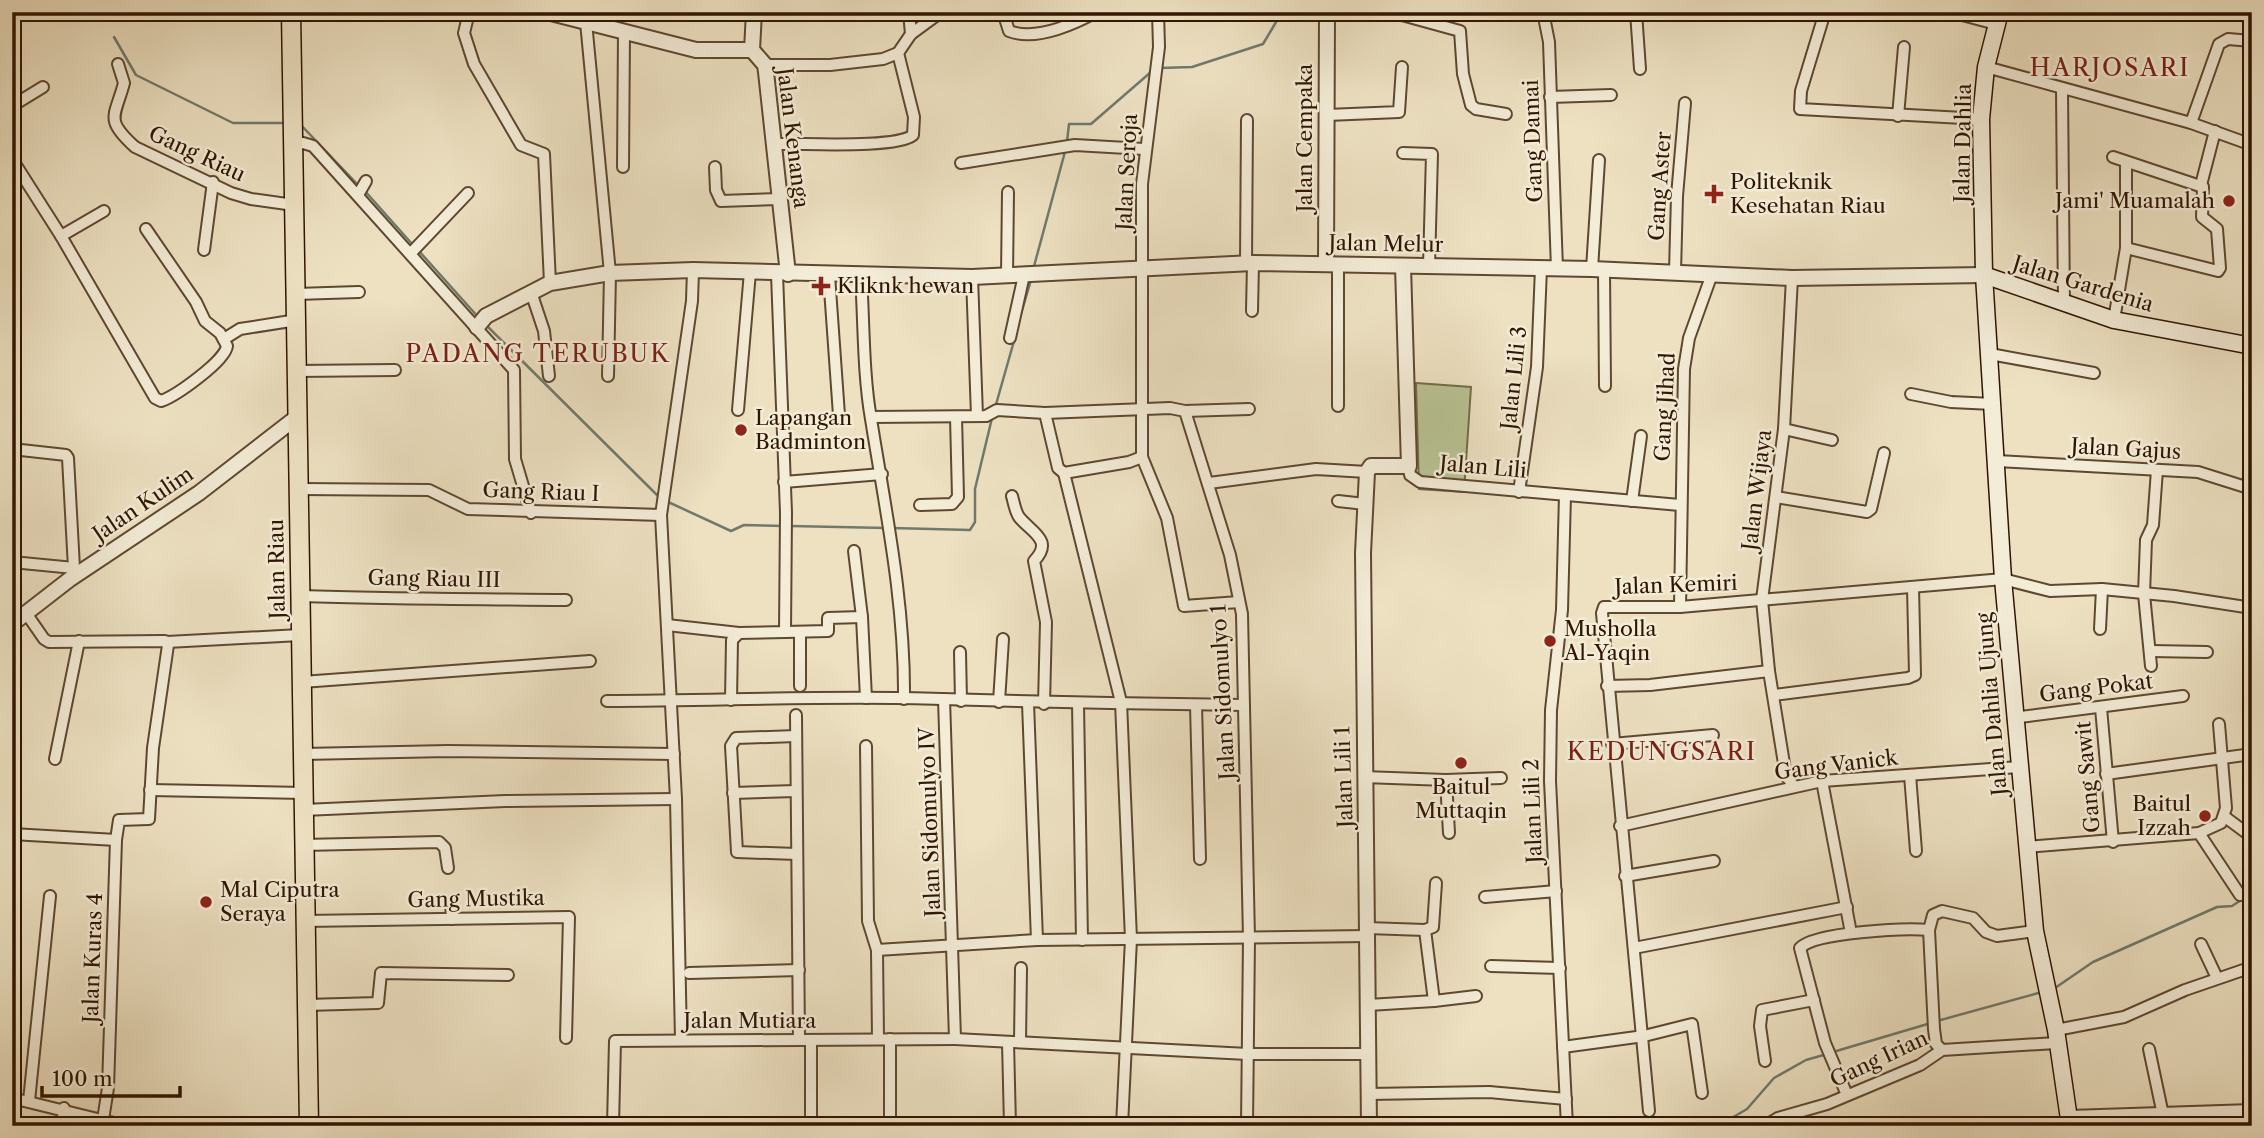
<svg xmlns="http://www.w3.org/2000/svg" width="2264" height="1138" font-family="'Libre Caslon Text',serif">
<rect width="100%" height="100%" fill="#ede1c2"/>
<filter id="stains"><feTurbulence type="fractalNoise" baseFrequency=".00286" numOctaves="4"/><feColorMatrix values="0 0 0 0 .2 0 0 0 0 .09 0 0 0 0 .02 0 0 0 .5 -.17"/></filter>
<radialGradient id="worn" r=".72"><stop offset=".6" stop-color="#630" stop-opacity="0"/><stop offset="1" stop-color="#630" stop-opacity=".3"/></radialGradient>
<polygon fill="#b8c394" stroke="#746c4a" stroke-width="2" points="1416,383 1471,387 1464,492 1419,489"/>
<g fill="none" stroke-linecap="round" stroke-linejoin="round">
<g stroke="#6f7a6d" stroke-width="2.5">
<polyline points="114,37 136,75 233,123 286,123"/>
<polyline points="1160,68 1192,67 1263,44 1282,12"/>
<polyline points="299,123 359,186"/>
<polyline points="1067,142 1069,124 1091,124 1151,72"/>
<polyline points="364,190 413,245"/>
<polyline points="418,250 479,318"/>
<polyline points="1033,270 1066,148"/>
<polyline points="1018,324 1031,280"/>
<polyline points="486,325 660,498"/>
<polyline points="995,408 1014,341"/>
<polyline points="666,501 731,531 744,525 784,526"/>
<polyline points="791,526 886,528"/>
<polyline points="892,528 970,530 975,522 975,489 992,418"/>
<polyline points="2055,988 2093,962 2217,907 2232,906 2252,893"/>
<polyline points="1937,1021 2042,992"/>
<polyline points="1833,1052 1931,1023"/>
<polyline points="1718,1126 1747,1109 1774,1078 1806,1060 1827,1054"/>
</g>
<defs>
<g id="minor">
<polyline points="469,12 464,33 474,64 521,145 544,154 550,283"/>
<polyline points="593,12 593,24"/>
<polyline points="909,12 911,34"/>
<path d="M 1003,12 L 1009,31 C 1035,41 1072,25 1096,12"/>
<polyline points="1391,12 1460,31 1463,74 1471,105 1476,109 1506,114"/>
<polyline points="1543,12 1549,42 1557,269"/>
<polyline points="1636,12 1640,69"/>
<polyline points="1825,12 1801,91 1800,109 1981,119"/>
<polyline points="1951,12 1996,24"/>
<polyline points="586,22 610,273 608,376"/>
<path d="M 118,64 L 124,83 C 115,117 104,119 135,147 L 231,193 L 251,199 L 294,205"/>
<polyline points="765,65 830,65 883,59 898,53 911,34 941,12"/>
<polyline points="1986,67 2191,123 2252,145"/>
<polyline points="2062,90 2064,303"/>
<polyline points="1550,97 1611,95"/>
<polyline points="12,106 43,87"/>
<polyline points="1327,115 1399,112 1402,67"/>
<polyline points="1898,116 1904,47"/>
<polyline points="2191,123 2219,44 2228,39 2252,41"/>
<polyline points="293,144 303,143 313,146 514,370 515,459 531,513"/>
<path d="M 775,144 C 803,143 896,149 913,135 L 914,117 L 898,53"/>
<polyline points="1403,153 1432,154 1429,266"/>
<polyline points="2113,157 2203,187 2202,217 2217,229 2220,268 2218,271 2126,248"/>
<path d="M 12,159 L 61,236 L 155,398 L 161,401 C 176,396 225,361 227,346 L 220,333 L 205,321 L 196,302 L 146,229"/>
<polyline points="961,163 1075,145 1144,149"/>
<polyline points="623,167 624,31"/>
<polyline points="715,167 716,190 721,201 780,199"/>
<polyline points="2201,185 2215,131"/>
<polyline points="358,195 366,181"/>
<polyline points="61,236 104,211"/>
<polyline points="204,250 213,182"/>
<polyline points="411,253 468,193"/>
<polyline points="1246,263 1247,120"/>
<polyline points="1338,265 1338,406"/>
<polyline points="1592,269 1599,160"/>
<polyline points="1604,270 1605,386"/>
<polyline points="1675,272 1677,196 1685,103"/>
<polyline points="829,275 839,415"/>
<path d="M 861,276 C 864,323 863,373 871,419 C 886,513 905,603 904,699"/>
<polyline points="1007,276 1008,192"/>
<polyline points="972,277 977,416"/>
<polyline points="1792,278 1784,429 1762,600 1769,671 1786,776 1794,786"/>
<polyline points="531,292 544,331 549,376"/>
<polyline points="296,294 359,292"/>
<polyline points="1252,311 1253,263"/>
<polyline points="2114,320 2126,248 2126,163"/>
<polyline points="1010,338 1024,275"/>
<polyline points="224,339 240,329 297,320"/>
<polyline points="1990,354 2094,373"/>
<polyline points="297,371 395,370"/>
<polyline points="1911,394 1951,402 1993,404"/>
<polyline points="738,410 750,272"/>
<polyline points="1185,411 1249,409"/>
<polyline points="1045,413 1058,468 1064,473"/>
<polyline points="871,417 986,416 997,410 1045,413 1170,408 1185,411 1230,555 1242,614 1249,938 1247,1126"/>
<polyline points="1784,429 1832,440"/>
<polyline points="12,449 66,455 68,458 74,568 70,579"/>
<polyline points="1142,457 1167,518 1184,606 1239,602"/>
<polyline points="1997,461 2198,472 2252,489"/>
<polyline points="1409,466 1410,475 1420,482 1680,505"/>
<polyline points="784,482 882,474"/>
<polyline points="1209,483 1316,469 1367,472"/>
<polyline points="299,489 429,490 468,509 661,515"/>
<polyline points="1519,492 1537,367 1541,268"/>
<polyline points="1565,495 1562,610 1551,710 1550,781 1567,1126"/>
<path d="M 1012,496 C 1014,503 1015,511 1019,517 C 1032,533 1054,540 1034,561 L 1046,622 L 1044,704"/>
<polyline points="1776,497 1867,512 1871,509 1884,453"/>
<polyline points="1338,501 1365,504"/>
<polyline points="1632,501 1641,436"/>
<polyline points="920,505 952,504 958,497 956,417"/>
<polyline points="12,562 74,568"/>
<path d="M 301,596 C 389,599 477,599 566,600"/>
<polyline points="1680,607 1684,369 1689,338 1712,274"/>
<polyline points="862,617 866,698"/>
<polyline points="667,625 739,633"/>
<polyline points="2100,629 2102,589"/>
<polyline points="785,632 828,631 828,618 862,617 854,551"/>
<polyline points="800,632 800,686"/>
<polyline points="167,642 300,635"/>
<polyline points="2151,651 2207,652"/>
<polyline points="960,652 961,701"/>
<polyline points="2151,666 2144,594 2146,540 2153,525 2157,470"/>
<polyline points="302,682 590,661"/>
<polyline points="1607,686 1650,685 1769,671"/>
<polyline points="1774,695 1908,678 1915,675 1913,587"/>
<polyline points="731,700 732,640 739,633 785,632 786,513 777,274"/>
<path d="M 607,701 C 718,701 830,695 942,699 C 1043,702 1143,704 1244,705"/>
<polyline points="999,702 1003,639"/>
<polyline points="1028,703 1037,940"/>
<polyline points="1078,704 1082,940"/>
<polyline points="1196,705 1200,859"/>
<polyline points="2101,708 2113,842"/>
<polyline points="796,715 799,1040"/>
<polyline points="2013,718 2183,696"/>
<polyline points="796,736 736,738 731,746 737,852 797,854"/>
<polyline points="1612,744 1713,735"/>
<polyline points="866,746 868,921 877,950 1037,940 1368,936"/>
<polyline points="303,754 448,751 674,754"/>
<polyline points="55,759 79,641"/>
<polyline points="2106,774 2252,754"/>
<polyline points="1910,775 1916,851"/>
<polyline points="1364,777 1446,780 1501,778"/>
<polyline points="1446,780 1449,833"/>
<polyline points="1822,781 1851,933"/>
<polyline points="150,790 304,793"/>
<polyline points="733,793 796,791"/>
<polyline points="304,810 505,801 676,799"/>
<polyline points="2225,817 2252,837"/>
<polyline points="1620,826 1822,781 2019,767"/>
<polyline points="2199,833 2240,895"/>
<polyline points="12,834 116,840 119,820 149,819 153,748 168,645 165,641 49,642 44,639 26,613"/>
<polyline points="303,845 439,842 445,848 448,868"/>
<polyline points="2027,847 2199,833 2221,823 2226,808 2219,724"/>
<polyline points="1625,876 1714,861"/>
<polyline points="1485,897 1556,891"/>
<polyline points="451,902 452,919"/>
<polyline points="304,921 569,917 566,1038"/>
<polyline points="1367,928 1425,930 1433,927 1436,883"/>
<polyline points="2201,944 2217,978"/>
<polyline points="1634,948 1847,907"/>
<polyline points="877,950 878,1039"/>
<polyline points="1491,966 1560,968"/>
<polyline points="2248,969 2252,983"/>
<polyline points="689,973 799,970"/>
<polyline points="1434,1001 1476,996"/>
<polyline points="306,1005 378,1003 381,973 508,975"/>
<polyline points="1368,1005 1434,1001 1425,930"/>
<polyline points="2056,1030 2124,1017 2185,990 2252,967"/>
<polyline points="890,1039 890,1126"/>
<polyline points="955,1039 1248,1054 1369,1054"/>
<polyline points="681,1040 676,799 661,515 692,301 693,270"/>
<polyline points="1008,1042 1010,1126"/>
<polyline points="1020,1042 1021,968"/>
<polyline points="1563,1047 1644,1036 1692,1024 1702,1093"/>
<polyline points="2149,1049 2163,1115"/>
<polyline points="1942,1050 1936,1044 1934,1029 1929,930 1933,915 1942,911 1973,918 1986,932 1997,936 2035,931"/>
<polyline points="1765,1061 1760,1026 1762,1010 1814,1000"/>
<polyline points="1369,1094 1489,1092 1566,1099"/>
<path d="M 1847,1095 L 1825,1043 L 1800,948 C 1815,932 1905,928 1929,930"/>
<polyline points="12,1098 126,1126"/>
<polyline points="29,1101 50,896"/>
<polyline points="1649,1111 1602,613 1604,607 1680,607 2003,579 2050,591 2102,589 2174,596 2252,608"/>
<polyline points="613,1125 615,1041 955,1039 944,699"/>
<polyline points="62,1126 64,1108"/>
<polyline points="102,1126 108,1088 116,840"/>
<polyline points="531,1126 748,1123 753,1126"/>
<polyline points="811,1126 811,1041"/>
<polyline points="1122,1126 1131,939 1121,702 1064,473 1129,462 1142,457 1142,184 1159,47 1158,12"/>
<polyline points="1644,1126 1648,1125"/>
<polyline points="1765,1126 1778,1118 1827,1104 1920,1065 1942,1050 2056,1043"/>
</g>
<g id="tertiary">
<polyline points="547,12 696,50 752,50"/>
<polyline points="754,12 752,50 765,65 766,72 788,274"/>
<polyline points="1326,264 1327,12"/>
<polyline points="477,327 486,316 550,283 610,273 693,270 972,277 1253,263 1592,269 1792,278 1984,275"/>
<polyline points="12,624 70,579 199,493 297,417"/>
<polyline points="2070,1118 2252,1112"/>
<polyline points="1369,1126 1363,553 1367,472 1371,466 1409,466 1403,266"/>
</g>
<g id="secondary">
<polyline points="2000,12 1986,67 1981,119 1984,275 2003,579 2035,931 2056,1030 2070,1126"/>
<polyline points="1984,275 2114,320 2252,346"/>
</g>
<polyline id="primary" points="291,12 309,1126"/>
</defs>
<use href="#minor" stroke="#5f4830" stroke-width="14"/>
<use href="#tertiary" stroke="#5f4830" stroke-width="18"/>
<use href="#secondary" stroke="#301500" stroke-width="19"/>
<use href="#primary" stroke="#301500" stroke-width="21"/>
<use href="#minor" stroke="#f3ecd7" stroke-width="10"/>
<use href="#tertiary" stroke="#f3ecd7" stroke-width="14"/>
<use href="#secondary" stroke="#f3ecd7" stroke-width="16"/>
<use href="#primary" stroke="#ede1c2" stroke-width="18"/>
</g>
<g fill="#8f2418" stroke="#f3ecd7" stroke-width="2.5">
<path d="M1710.5 183.5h7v7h7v7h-7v7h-7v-7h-7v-7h7z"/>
<circle cx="2229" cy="201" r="7"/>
<path d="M817.5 275.5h7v7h7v7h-7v7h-7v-7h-7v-7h7z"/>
<circle cx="741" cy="430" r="7"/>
<circle cx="1550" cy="641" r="7"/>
<circle cx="1461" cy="763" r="7"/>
<circle cx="2205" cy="816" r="7"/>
<circle cx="206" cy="902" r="7"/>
</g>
<g text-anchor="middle" stroke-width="5" stroke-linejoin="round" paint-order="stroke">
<g font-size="21" fill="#301500" stroke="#f3ecd7">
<text transform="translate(793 138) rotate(83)" y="7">Jalan Kenanga</text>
<text transform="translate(1305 138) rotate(-90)" y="7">Jalan Cempaka</text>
<text transform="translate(1533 141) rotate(-92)" y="7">Gang Damai</text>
<text transform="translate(1963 143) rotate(-89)" y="7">Jalan Dahlia</text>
<text transform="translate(197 154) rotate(25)" y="7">Gang Riau</text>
<text transform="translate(1127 172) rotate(-87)" y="7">Jalan Seroja</text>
<text transform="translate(1660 186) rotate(-86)" y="7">Gang Aster</text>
<text transform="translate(1386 244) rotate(1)" y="7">Jalan Melur</text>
<text transform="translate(2083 284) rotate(17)" y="7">Jalan Gardenia</text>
<text transform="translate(1514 378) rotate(-84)" y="7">Jalan Lili 3</text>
<text transform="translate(1665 407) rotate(-87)" y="7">Gang Jihad</text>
<text transform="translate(2126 449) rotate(3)" y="7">Jalan Gajus</text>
<text transform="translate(1483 467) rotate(5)" y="7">Jalan Lili</text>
<text transform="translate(1757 490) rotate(-83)" y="7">Jalan Wijaya</text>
<text transform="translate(541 492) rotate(2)" y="7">Gang Riau I</text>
<text transform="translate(143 504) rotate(-34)" y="7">Jalan Kulim</text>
<text transform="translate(277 569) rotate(-91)" y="7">Jalan Riau</text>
<text transform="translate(434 579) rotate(1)" y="7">Gang Riau III</text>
<text transform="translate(1676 585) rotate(-2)" y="7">Jalan Kemiri</text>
<text transform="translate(2096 688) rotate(-7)" y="7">Gang Pokat</text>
<text transform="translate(1223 692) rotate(-93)" y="7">Jalan Sidomulyo 1</text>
<text transform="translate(1992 704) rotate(-95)" y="7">Jalan Dahlia Ujung</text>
<text transform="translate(1836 765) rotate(-7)" y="7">Gang Vanick</text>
<text transform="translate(1344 777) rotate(-92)" y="7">Jalan Lili 1</text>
<text transform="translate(2088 777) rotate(-95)" y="7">Gang Sawit</text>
<text transform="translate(1533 811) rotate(-92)" y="7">Jalan Lili 2</text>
<text transform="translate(930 822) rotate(-92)" y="7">Jalan Sidomulyo IV</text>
<text transform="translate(476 899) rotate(-1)" y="7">Gang Mustika</text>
<text transform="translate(93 958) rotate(-88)" y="7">Jalan Kuras 4</text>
<text x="750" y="1028">Jalan Mutiara</text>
<text transform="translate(1879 1059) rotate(-25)" y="7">Gang Irian</text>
</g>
<g font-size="21" fill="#301500" stroke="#f3ecd7" text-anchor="start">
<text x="1730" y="189">Politeknik<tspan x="1730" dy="24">Kesehatan Riau</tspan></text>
<text x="2215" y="208" text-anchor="end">Jami' Muamalah</text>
<text x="837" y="293">Kliknk hewan</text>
<text x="755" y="425">Lapangan<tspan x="755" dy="24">Badminton</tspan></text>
<text x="1564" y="636">Musholla<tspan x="1564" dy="24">Al-Yaqin</tspan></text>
<text x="1461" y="794" text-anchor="middle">Baitul<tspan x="1461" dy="24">Muttaqin</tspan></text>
<text x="2191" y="811" text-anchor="end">Baitul<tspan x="2191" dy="24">Izzah</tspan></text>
<text x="220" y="897">Mal Ciputra<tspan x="220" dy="24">Seraya</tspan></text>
</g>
<g font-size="24" letter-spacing="2" fill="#7a1f14" stroke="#f3ecd7">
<text x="2110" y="76">HARJOSARI</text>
<text x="538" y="362">PADANG TERUBUK</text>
<text x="1662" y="760">KEDUNGSARI</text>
</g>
</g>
<rect width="2264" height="1138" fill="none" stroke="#ede1c2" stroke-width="42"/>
<rect x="14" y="14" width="2236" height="1110" fill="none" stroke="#301500" stroke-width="3.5"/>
<rect x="21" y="21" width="2222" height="1096" fill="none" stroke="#301500" stroke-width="2"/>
<path d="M42 1086v10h138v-10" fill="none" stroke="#301500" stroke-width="3.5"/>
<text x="52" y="1086" font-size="21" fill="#301500" stroke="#f3ecd7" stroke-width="5" paint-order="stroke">100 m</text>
<rect width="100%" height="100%" filter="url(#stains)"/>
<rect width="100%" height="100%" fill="url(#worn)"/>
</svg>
